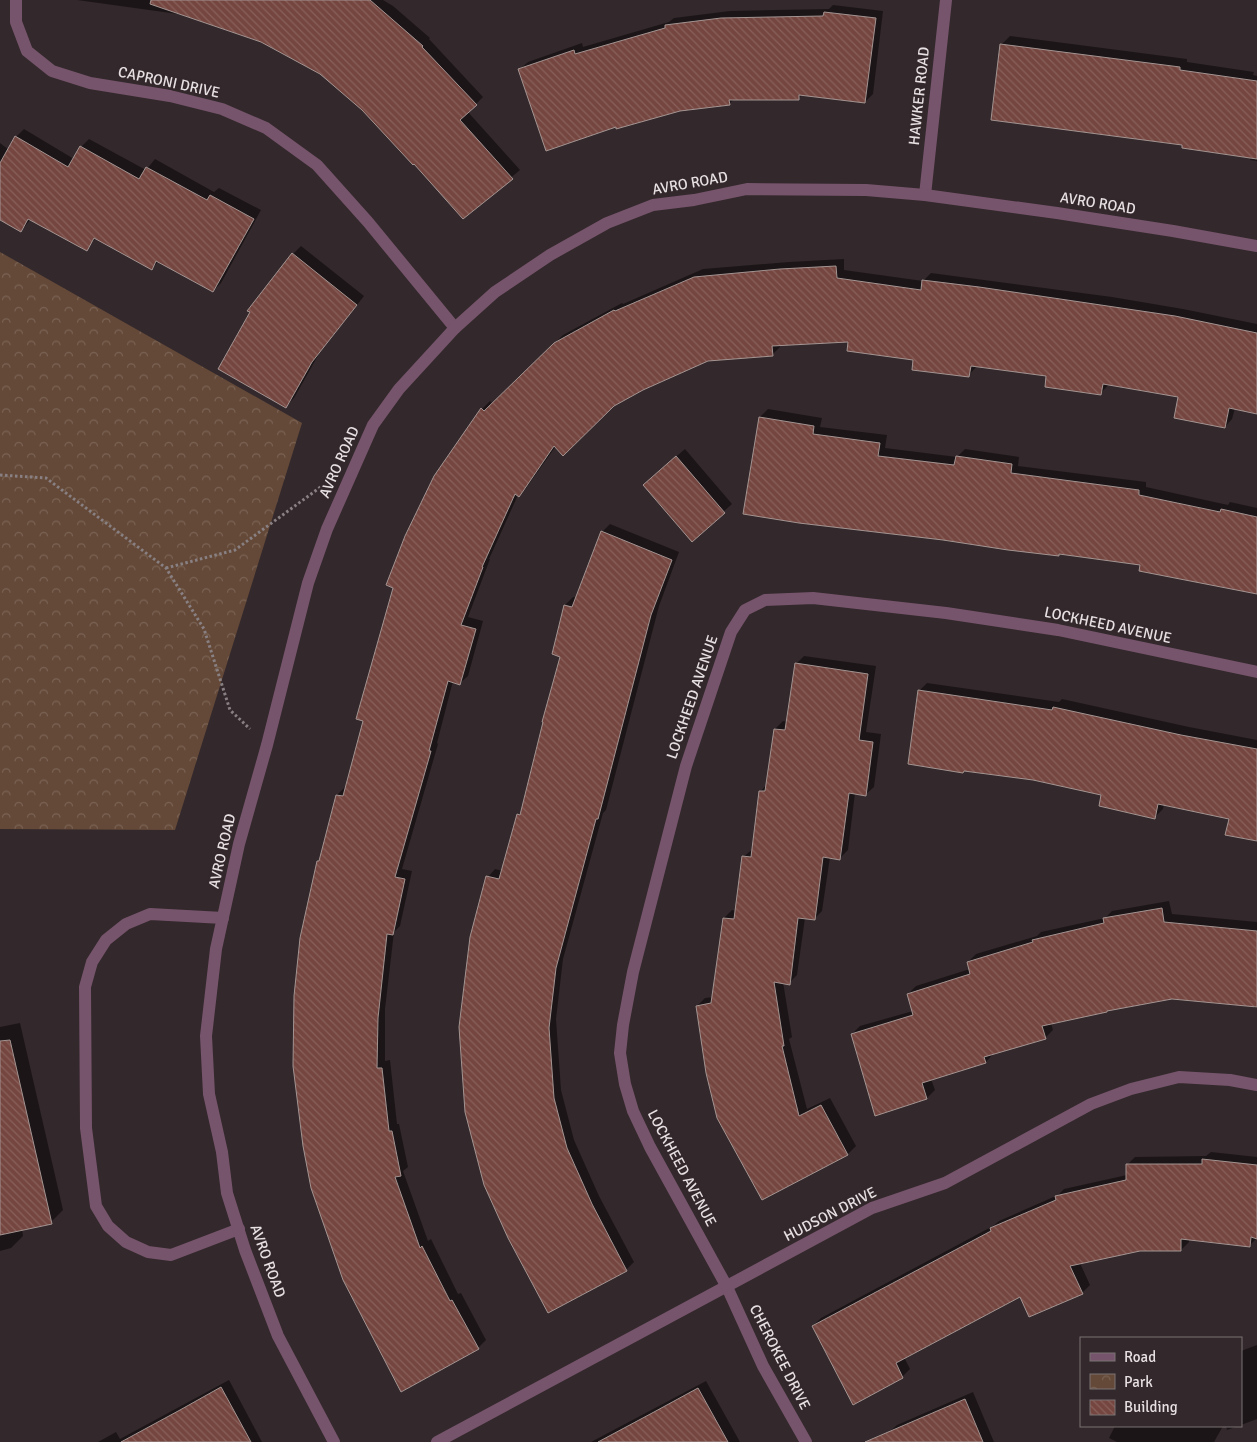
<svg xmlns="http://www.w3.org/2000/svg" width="1257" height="1442" font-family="Signika,sans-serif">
<defs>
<pattern id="park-crowns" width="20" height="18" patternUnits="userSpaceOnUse" patternTransform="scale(1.25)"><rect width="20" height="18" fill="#644938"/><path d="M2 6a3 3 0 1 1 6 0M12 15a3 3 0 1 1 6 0" fill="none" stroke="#7a6354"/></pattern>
<pattern id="building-back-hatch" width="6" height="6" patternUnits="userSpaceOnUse" patternTransform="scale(1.25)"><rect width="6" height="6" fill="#754640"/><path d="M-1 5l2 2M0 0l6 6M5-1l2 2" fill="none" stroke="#89605b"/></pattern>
</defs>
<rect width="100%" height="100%" fill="#33282b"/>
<polygon fill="url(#park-crowns)" points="0,252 302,423 175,830 0,829"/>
<g fill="#0007">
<polygon points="77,0 383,0 393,6 430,38 429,39 483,97 468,112 520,170 463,218 414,162 363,110 320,73 262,41 185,15"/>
<polygon points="833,5 883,11 873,94 865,102 802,95 798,99 734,99 729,104 520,69 528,62 582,43 583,47 669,22 674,18 730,11 829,9"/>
<polygon points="1010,36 1187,59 1187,62 1254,72 1253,75 1257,76 1257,161 1250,160 1251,157 1183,144 992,119 1002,44"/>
<polygon points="24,129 74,159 81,147 89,139 146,170 155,159 214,192 219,188 261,210 221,283 213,291 159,261 152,268 96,238 86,249 31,219 21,231 0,219 0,143 9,150 16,137"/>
<polygon points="301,246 364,296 320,352 294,398 286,406 293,254"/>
<polygon points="844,259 844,270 923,281 931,273 1112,297 1183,309 1257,324 1257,412 1235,408 1232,419 1225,427 1180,396 1109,384 1101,393 1048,375 977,366 969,375 849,341 780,345 780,347 772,355 708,360 643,389 614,405 556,446 526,488 518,495 489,559 490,559 468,617 483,621 468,676 460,683 453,681 437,743 438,744 402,869 412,871 400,926 394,932 385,1009 385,1061 390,1060 397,1124 399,1124 408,1167 403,1171 428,1241 431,1239 458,1294 461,1293 486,1340 478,1348 401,1390 318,862 320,859 337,795 345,787 482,409 490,401 493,404 563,335 622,303 623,304 703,269 789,262"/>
<polygon points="768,409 822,418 820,427 887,435 885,448 957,457 965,449 1019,457 1018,466 1146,482 1146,487 1228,505 1230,502 1257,508 1257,593 1142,564 1061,553 1059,555 760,417"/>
<polygon points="685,449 732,504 692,540 652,477"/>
<polygon points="610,524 679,552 659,606 606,810 603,813 563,959 556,1019 561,1090 574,1140 599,1196 634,1262 626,1270 549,1311 488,877 495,869 503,871 518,815 523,810 561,656 565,605 573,597 577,598 602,532"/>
<polygon points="804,656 876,666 866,732 881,734 874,787 866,794 855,793 848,850 840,858 830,857 822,911 814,919 805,918 797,975 789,983 783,982 792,1037 789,1039 807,1109 830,1098 856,1146 848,1154 762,1198 697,1006 705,998 714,997 724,918 732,910 736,911 743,857 753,849 761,791 767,784 775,729 783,721 788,722 796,664"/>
<polygon points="927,683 1059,702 1062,699 1189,727 1257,740 1257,840 1230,818 1164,804 1163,809 1155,817 1103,794 919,691"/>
<polygon points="1169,901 1172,914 1257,922 1257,1008 1254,1008 1254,1005 1172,998 1108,1009 1051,1023 1053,1030 1045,1038 993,1054 986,1062 931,1079 935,1090 927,1098 852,1034 860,1026 913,1011 908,994 916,986 970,969 968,962 976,954 1037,936 1041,932 1105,918 1112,911"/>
<polygon points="20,1023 63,1210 51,1222 22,1229 23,1236 11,1248 0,1251 0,1027"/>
<polygon points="1211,1152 1257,1157 1257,1238 1249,1246 1189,1239 1189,1242 1181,1250 1139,1250 1080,1263 1090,1285 1082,1293 1021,1295 904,1357 910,1369 902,1377 813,1326 821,1318 993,1226 999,1221 1058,1195 1064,1189 1127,1175 1127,1165 1135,1157 1206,1156"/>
<polygon points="1257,1345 1257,1419 1241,1425 1241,1351"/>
<polygon points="229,1380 262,1442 98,1442 116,1432 120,1439"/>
<polygon points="706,1381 740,1442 591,1442"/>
<polygon points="973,1392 994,1442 894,1442 889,1432 897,1425"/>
<polygon points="1115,1426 1223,1426 1214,1442 1117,1442 1109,1438"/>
<polygon points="1226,1426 1238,1426 1227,1430"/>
</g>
<g fill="url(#building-back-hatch)" stroke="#a39492">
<polygon points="151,0 370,0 423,46 422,47 477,105 460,120 513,179 463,219 414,164 413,165 362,110 320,74 261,42 150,4"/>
<polygon points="824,12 876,18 865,103 799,95 799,100 729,100 730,105 680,111 616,129 616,127 546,151 518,69 574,50 575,54 665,28 665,25 721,18 823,16"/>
<polygon points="1000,44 1180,67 1180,70 1257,81 1257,159 1182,148 1182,145 991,120"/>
<polygon points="15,136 68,167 80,146 139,179 146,167 207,200 210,195 254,219 213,292 156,261 152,270 94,238 87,251 28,219 21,232 0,220 0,163"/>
<polygon points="292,253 357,305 312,362 286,408 218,369 250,312 247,311"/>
<polygon points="836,266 837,278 921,290 922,280 979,287 1175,316 1257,333 1257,414 1229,408 1225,428 1174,418 1178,397 1103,384 1101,395 1045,387 1046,376 971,366 969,377 912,370 913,360 847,351 848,342 772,346 773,356 708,361 643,390 614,406 563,456 554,446 519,497 515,494 482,567 483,567 461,625 476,629 460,685 448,681 429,751 431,751 395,877 405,879 393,935 387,934 378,1018 377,1068 382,1068 389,1131 392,1131 401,1176 395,1177 420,1248 422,1246 450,1301 452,1300 479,1349 401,1392 343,1280 311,1188 303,1146 293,1066 294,996 300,938 317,861 319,861 336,795 343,796 363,721 356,719 393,588 386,585 405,536 434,476 481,408 484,411 554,343 614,310 615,311 694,277 780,269"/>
<polygon points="759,417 814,426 813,434 880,443 878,456 954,465 956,456 1012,464 1011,473 1139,490 1139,495 1220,512 1221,509 1257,517 1257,594 1139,571 1140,565 1059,554 1059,556 1008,550 943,540 799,523 743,514"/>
<polygon points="676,456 725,513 692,542 643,485"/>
<polygon points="601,531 672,560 651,615 598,819 596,819 556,968 549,1028 554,1098 567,1148 592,1204 627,1271 548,1313 508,1238 484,1185 465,1112 459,1027 470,937 486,876 499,879 517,814 520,815 543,722 542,722 560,657 552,654 564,605 572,607"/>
<polygon points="795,663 868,674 859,740 873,742 866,796 849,793 840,860 823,857 815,920 798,918 790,985 774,982 784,1046 782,1046 799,1116 821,1105 848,1155 762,1200 717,1118 706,1073 696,1006 711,1003 723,918 734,919 742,856 751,857 759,791 765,791 774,729 785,730"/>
<polygon points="918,690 1052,710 1053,707 1181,735 1257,749 1257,841 1225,835 1229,819 1158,804 1155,819 1099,806 1101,795 1033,780 964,771 963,773 908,764"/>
<polygon points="1162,908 1164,922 1257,931 1257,1007 1172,999 1107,1011 1107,1012 1042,1026 1046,1039 984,1057 986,1063 922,1083 927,1099 875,1116 851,1034 913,1015 907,994 970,974 967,962 1033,942 1032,940 1104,923 1103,918"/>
<polygon points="10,1040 52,1224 0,1235 0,1041"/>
<polygon points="1202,1159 1257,1165 1257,1239 1251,1237 1250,1247 1181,1239 1181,1251 1140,1251 1070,1266 1083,1294 1029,1317 1020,1297 896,1363 903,1378 853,1405 812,1326 991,1231 990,1228 1056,1200 1055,1196 1126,1180 1126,1164 1202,1164"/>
<polygon points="221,1387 251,1442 121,1442 180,1410"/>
<polygon points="698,1388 728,1442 598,1442 654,1412"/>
<polygon points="965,1399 983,1442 865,1442"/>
</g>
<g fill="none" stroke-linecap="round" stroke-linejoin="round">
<g stroke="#898083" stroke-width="3" stroke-dasharray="2.5 2.5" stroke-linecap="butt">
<polyline points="0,475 46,478 166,568 204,629 230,710 250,729"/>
<polyline points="166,568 235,550 322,486"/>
</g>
<polyline stroke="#76546c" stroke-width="12" points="223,918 150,914 126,924 106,940 92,962 85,987 86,1128 96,1206 108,1226 126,1242 148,1252 171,1255 239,1229"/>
<g stroke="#76546c" stroke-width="12">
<polyline points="16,0 16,22 27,51 52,71 90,83 170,96 222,109 266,128 317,165 368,222 455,328"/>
<polyline points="925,195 946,0"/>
<polyline points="437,1442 872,1208 945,1183 1091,1104 1131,1089 1179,1077 1230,1080 1257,1085"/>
<polyline points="806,1442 763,1366 727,1287 650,1147 633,1111 625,1084 620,1053 623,1025 633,972 686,766 731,632 745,610 765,600 813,598 946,613 1058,630 1257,672"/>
</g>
<polyline stroke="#76546c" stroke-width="12" points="334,1442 278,1336 245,1250 227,1193 222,1152 209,1094 206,1036 216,949 239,844 267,745 308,583 327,529 373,425 399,389 455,328 495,292 550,255 607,223 653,205 694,200 747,189 866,190 925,195 1057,213 1173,231 1257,246"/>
</g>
<g text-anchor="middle" stroke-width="4.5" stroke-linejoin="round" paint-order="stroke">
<g font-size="15" fill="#e7e0e2" stroke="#33282b">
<text transform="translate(169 82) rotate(12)" y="5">CAPRONI DRIVE</text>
<text transform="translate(919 96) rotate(-84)" y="5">HAWKER ROAD</text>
<text transform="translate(690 183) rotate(-10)" y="5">AVRO ROAD</text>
<text transform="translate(1098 203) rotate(9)" y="5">AVRO ROAD</text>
<text transform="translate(339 462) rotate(-66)" y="5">AVRO ROAD</text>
<text transform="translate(1108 625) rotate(12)" y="5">LOCKHEED AVENUE</text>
<text transform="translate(692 697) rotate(-71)" y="5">LOCKHEED AVENUE</text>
<text transform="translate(222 851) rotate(-77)" y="5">AVRO ROAD</text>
<text transform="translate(682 1168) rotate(62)" y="5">LOCKHEED AVENUE</text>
<text transform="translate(830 1214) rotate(-27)" y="5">HUDSON DRIVE</text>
<text transform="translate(268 1261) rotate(70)" y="5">AVRO ROAD</text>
<text transform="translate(780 1357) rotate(63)" y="5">CHEROKEE DRIVE</text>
</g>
</g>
<rect x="1080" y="1337" width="162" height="90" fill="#33282b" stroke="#7b7274"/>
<rect x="1090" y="1353" width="25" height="8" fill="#76546c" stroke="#7b7274"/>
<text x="1124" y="1362" font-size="15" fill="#e7e0e2">Road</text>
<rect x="1090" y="1374" width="25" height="15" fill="url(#park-crowns)" stroke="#7b7274"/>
<text x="1124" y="1387" font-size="15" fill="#e7e0e2">Park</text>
<rect x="1090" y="1400" width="25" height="15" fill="url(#building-back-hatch)" stroke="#7b7274"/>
<text x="1124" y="1412" font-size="15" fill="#e7e0e2">Building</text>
</svg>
